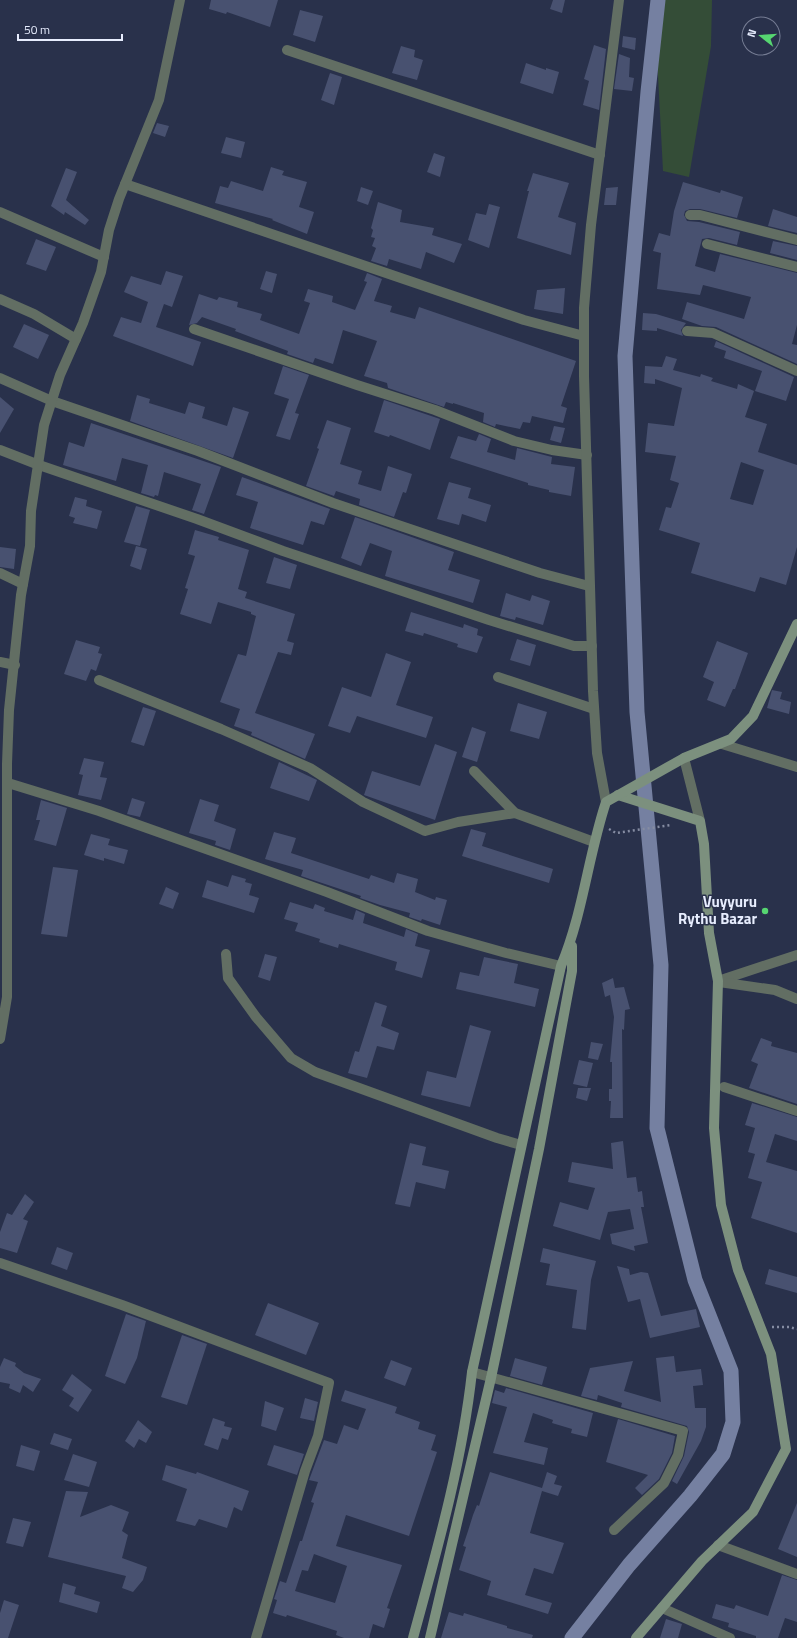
<svg xmlns="http://www.w3.org/2000/svg" width="797" height="1638" font-family="'Titillium Web',sans-serif">
<rect width="100%" height="100%" fill="#29314b"/>
<polygon fill="#344d37" points="654,0 712,0 711,46 689,177 663,171"/>
<g fill="none" stroke-linecap="round" stroke-linejoin="round">
<polyline stroke="#7580a1" stroke-width="15" points="572,1638 629,1565 690,1496 723,1454 733,1422 731,1371 695,1280 657,1128 661,965 637,712 625,356 648,92 658,0"/>
</g>
<g fill="#485170" fill-rule="evenodd">
<polygon points="211,0 278,0 270,27 227,12 226,14 209,9"/>
<polygon points="553,0 565,0 562,13 550,9"/>
<polygon points="300,10 323,16 315,42 293,35"/>
<polygon points="623,36 636,38 635,50 622,47"/>
<polygon points="594,45 606,49 599,110 583,105 589,81 584,79"/>
<polygon points="401,46 415,50 414,57 423,60 417,80 392,73"/>
<polygon points="619,54 630,58 629,77 634,78 632,91 614,89"/>
<polygon points="526,63 546,70 546,68 559,72 553,94 520,83"/>
<polygon points="330,73 342,77 334,105 321,100"/>
<polygon points="157,123 169,126 165,137 153,133"/>
<polygon points="226,137 245,142 241,158 221,153"/>
<polygon points="434,153 445,157 440,177 427,172"/>
<polygon points="271,167 284,171 282,175 307,182 299,207 314,212 307,234 272,220 273,219 215,203 220,186 228,188 231,181 263,191"/>
<polygon points="66,168 77,172 66,200 89,220 85,225 65,212 64,215 51,206"/>
<polygon points="533,173 569,183 558,217 576,223 571,255 517,238 529,191 527,191"/>
<polygon points="683,182 720,193 721,190 743,197 737,218 700,209 690,209 685,211 684,215 687,221 699,222 740,232 737,245 709,238 702,239 695,266 715,272 720,254 797,273 797,325 792,344 797,345 797,364 716,327 702,326 682,319 687,302 744,319 751,297 703,285 700,295 657,289 661,253 653,251 659,233 670,236 674,211"/>
<polygon points="361,187 373,191 368,205 357,201"/>
<polygon points="618,187 616,205 604,205 606,188"/>
<polygon points="378,202 402,210 400,222 434,228 432,235 462,244 454,263 426,252 421,269 389,259 387,266 371,261 376,248 372,246 375,238 371,237 373,230 371,228"/>
<polygon points="489,204 500,207 489,248 468,240 476,213 486,215"/>
<polygon points="773,209 797,217 797,233 768,226"/>
<polygon points="36,239 56,247 46,271 26,264"/>
<polygon points="773,241 797,246 797,260 770,253"/>
<polygon points="166,271 183,276 172,307 164,304 156,327 201,342 193,366 113,336 121,317 141,323 148,302 124,292 131,276 161,285"/>
<polygon points="266,271 277,274 272,293 260,289"/>
<polygon points="367,273 382,279 374,301 392,306 390,312 415,319 419,307 576,361 561,406 567,408 563,423 532,416 530,423 523,422 520,429 496,424 495,427 483,422 484,413 453,403 453,404 446,402 444,407 388,388 387,383 364,376 377,341 343,330 333,364 315,358 313,363 287,354 288,351 235,331 236,329 202,317 197,323 189,325 199,294 217,300 219,297 238,302 237,307 262,314 260,320 299,334 310,303 304,301 308,289 333,296 332,302 355,310 367,282 364,281"/>
<polygon points="565,288 563,314 534,309 537,290"/>
<polygon points="643,313 656,314 686,323 681,330 683,336 657,328 657,331 642,330"/>
<polygon points="24,324 49,335 38,359 13,347"/>
<polygon points="716,341 794,377 786,401 755,391 762,371 724,358 726,351 714,347"/>
<path d="M 666,356 L 677,359 L 673,370 L 700,377 L 701,374 L 713,378 L 711,381 L 737,389 L 738,384 L 754,391 L 745,417 L 767,424 L 758,452 L 797,465 L 797,547 L 786,585 L 760,577 L 755,592 L 691,573 L 700,543 L 659,530 L 666,507 L 671,508 L 679,483 L 670,480 L 676,456 L 645,452 L 648,423 L 674,426 L 682,388 L 655,379 L 655,384 L 644,383 L 645,366 L 662,367 ZM 741,462 L 764,470 L 753,505 L 730,499 Z"/>
<polygon points="283,366 309,375 295,413 299,414 290,440 276,436 289,399 274,394"/>
<polygon points="137,395 150,399 149,403 185,414 189,402 205,407 202,418 227,426 233,407 249,412 233,458 130,421"/>
<polygon points="0,397 14,409 0,433"/>
<polygon points="384,400 440,419 430,450 390,435 389,437 374,432"/>
<polygon points="327,420 351,428 340,464 362,471 358,484 381,491 388,466 412,474 406,493 403,492 394,517 359,505 360,499 336,491 334,496 306,486 319,449 317,448"/>
<polygon points="91,423 221,467 204,514 192,510 201,484 164,472 158,496 155,495 154,497 141,493 148,465 122,458 116,481 63,465 69,442 84,447"/>
<polygon points="554,426 565,428 561,443 550,440"/>
<polygon points="479,434 491,439 487,452 515,460 517,448 552,457 551,464 575,467 571,496 549,492 549,490 528,485 528,483 450,458 458,436 476,441"/>
<polygon points="242,477 330,509 324,525 311,521 303,545 250,528 258,502 236,495"/>
<polygon points="449,482 471,488 468,498 491,505 486,522 462,514 459,525 437,519"/>
<polygon points="75,497 87,500 86,506 102,511 97,529 73,523 75,518 69,516"/>
<polygon points="136,506 150,510 140,546 124,542"/>
<polygon points="355,517 454,552 448,570 480,580 473,603 385,576 392,551 370,543 361,566 341,558"/>
<polygon points="195,530 219,537 218,540 249,550 238,589 247,592 245,598 295,614 287,641 294,643 291,655 278,652 255,713 315,734 305,759 251,735 252,732 234,726 240,709 220,702 238,654 246,656 256,616 251,614 251,612 218,602 211,624 180,614 188,589 185,588 195,556 188,554"/>
<polygon points="136,546 147,549 141,570 130,566"/>
<polygon points="0,547 16,549 14,569 0,567"/>
<polygon points="274,557 297,565 290,589 266,583"/>
<polygon points="506,593 530,601 532,595 550,601 543,625 516,617 515,620 500,616"/>
<polygon points="411,612 463,628 464,624 478,629 477,635 483,637 477,653 457,647 458,644 424,633 423,636 405,631"/>
<polygon points="517,639 536,645 530,666 510,660"/>
<polygon points="76,640 100,647 98,653 102,654 96,671 91,669 86,681 64,674"/>
<polygon points="717,641 748,653 735,689 733,689 725,707 707,700 714,682 703,677"/>
<polygon points="386,653 411,662 396,705 433,717 426,738 357,716 350,733 328,726 342,687 371,697"/>
<polygon points="772,690 782,692 780,699 791,702 789,714 767,708"/>
<polygon points="518,703 547,712 539,739 510,731"/>
<polygon points="143,707 156,711 144,746 131,742"/>
<polygon points="472,727 486,732 477,762 462,757"/>
<polygon points="435,744 457,752 435,820 364,795 372,771 420,786"/>
<polygon points="84,758 104,762 100,777 107,778 101,800 78,795 83,775 79,774"/>
<polygon points="279,762 317,780 309,801 270,788"/>
<polygon points="132,798 145,802 140,817 127,814"/>
<polygon points="200,799 219,805 214,821 236,829 230,850 215,845 216,841 189,833"/>
<polygon points="41,800 67,808 56,846 34,840 40,820 36,820"/>
<polygon points="471,829 486,833 482,846 553,869 549,883 462,856"/>
<polygon points="274,832 296,838 291,853 369,879 371,875 394,883 397,873 418,879 415,892 435,900 436,897 447,900 440,925 422,919 421,921 409,917 410,913 380,905 360,898 361,896 301,876 303,870 265,859"/>
<polygon points="91,834 110,839 108,845 128,850 124,864 104,858 104,861 84,855"/>
<polygon points="53,867 78,870 67,937 41,934"/>
<polygon points="232,875 246,879 245,882 252,884 249,895 259,898 254,913 202,897 207,880 228,887"/>
<polygon points="166,887 179,893 173,909 159,904"/>
<polygon points="290,902 313,909 315,904 325,908 324,911 353,920 356,910 365,914 363,923 404,937 406,929 418,934 415,946 430,950 422,978 395,970 397,962 339,944 338,948 319,942 320,939 295,931 298,923 284,919"/>
<polygon points="265,954 277,957 270,981 258,977"/>
<polygon points="484,957 518,964 514,983 539,989 535,1007 456,989 460,972 479,976"/>
<polygon points="613,978 615,988 624,987 630,1009 625,1010 624,1030 622,1029 623,1118 610,1118 611,1101 609,1101 609,1089 612,1089 612,1062 610,1062 614,1017 610,995 605,997 602,983"/>
<polygon points="375,1002 387,1006 381,1026 399,1033 394,1050 377,1046 367,1078 348,1073 355,1051 359,1052"/>
<polygon points="470,1025 491,1031 470,1107 421,1095 427,1071 456,1078"/>
<polygon points="761,1038 772,1042 771,1046 797,1053 797,1104 749,1088 758,1064 751,1061"/>
<polygon points="591,1042 603,1044 598,1060 588,1058"/>
<polygon points="579,1060 593,1063 587,1087 573,1084"/>
<polygon points="578,1088 591,1088 587,1101 576,1098"/>
<polygon points="752,1103 797,1117 797,1141 775,1134 766,1162 797,1171 797,1233 751,1218 762,1182 748,1178 755,1154 748,1152 755,1128 745,1125"/>
<polygon points="623,1141 627,1178 636,1177 638,1192 642,1191 644,1207 641,1207 648,1243 634,1246 635,1251 612,1244 610,1234 634,1229 630,1209 608,1212 600,1240 553,1226 560,1202 588,1210 595,1188 568,1182 572,1162 613,1169 611,1143"/>
<polygon points="410,1143 426,1147 422,1165 449,1171 445,1189 416,1182 410,1207 395,1204"/>
<polygon points="25,1194 34,1202 23,1219 28,1221 17,1253 0,1248 0,1232 7,1213 12,1215"/>
<polygon points="57,1247 73,1253 67,1270 51,1264"/>
<polygon points="543,1248 596,1261 591,1280 586,1330 572,1328 577,1290 546,1285 550,1264 540,1262"/>
<polygon points="617,1266 629,1269 630,1275 641,1272 648,1273 661,1316 696,1309 700,1327 650,1338 640,1299 628,1302"/>
<polygon points="769,1269 797,1277 797,1293 765,1284"/>
<polygon points="268,1303 319,1323 306,1355 255,1335"/>
<polygon points="126,1314 146,1321 137,1358 125,1384 105,1376"/>
<polygon points="182,1335 207,1344 187,1405 161,1397"/>
<polygon points="674,1356 676,1372 701,1369 703,1385 693,1386 695,1408 706,1408 706,1427 701,1441 677,1484 672,1481 684,1456 689,1432 687,1426 621,1407 622,1403 598,1395 597,1400 581,1396 590,1368 633,1361 624,1391 661,1402 656,1358"/>
<polygon points="4,1358 16,1363 15,1366 24,1373 41,1379 33,1392 23,1385 20,1393 9,1388 10,1384 0,1382 0,1367"/>
<polygon points="515,1358 547,1367 542,1385 510,1376"/>
<polygon points="391,1360 412,1368 405,1386 384,1378"/>
<polygon points="72,1374 92,1390 78,1412 69,1406 74,1398 62,1390"/>
<polygon points="506,1388 593,1413 587,1437 571,1433 572,1429 552,1423 553,1420 533,1413 524,1442 548,1448 544,1465 493,1453 507,1407 492,1403 495,1390 504,1393"/>
<path d="M 345,1390 L 397,1407 L 395,1413 L 420,1422 L 418,1429 L 436,1435 L 431,1450 L 437,1452 L 409,1536 L 346,1515 L 336,1546 L 402,1565 L 387,1608 L 390,1609 L 384,1628 L 373,1624 L 369,1638 L 344,1638 L 336,1635 L 337,1631 L 287,1615 L 286,1617 L 273,1613 L 277,1600 L 274,1599 L 280,1581 L 286,1583 L 300,1541 L 302,1541 L 314,1503 L 311,1502 L 318,1482 L 309,1480 L 324,1440 L 337,1444 L 344,1425 L 358,1430 L 366,1409 L 341,1401 ZM 314,1554 L 347,1566 L 335,1603 L 295,1591 L 302,1570 L 308,1571 Z"/>
<polygon points="305,1398 318,1402 314,1421 300,1418"/>
<polygon points="265,1401 284,1408 276,1431 261,1426"/>
<polygon points="213,1418 225,1422 224,1426 232,1428 228,1440 222,1438 218,1450 204,1445"/>
<polygon points="618,1419 675,1436 672,1453 659,1479 642,1495 635,1488 648,1475 606,1462"/>
<polygon points="138,1420 152,1432 146,1443 139,1439 134,1448 125,1441"/>
<polygon points="54,1433 72,1439 68,1450 50,1444"/>
<polygon points="21,1445 40,1451 34,1471 16,1466"/>
<polygon points="274,1445 304,1454 297,1475 267,1465"/>
<polygon points="73,1454 97,1462 89,1487 64,1480"/>
<polygon points="166,1465 196,1474 197,1472 249,1491 242,1511 234,1507 227,1528 199,1519 195,1526 176,1521 187,1489 162,1480"/>
<polygon points="490,1472 542,1488 547,1472 557,1476 554,1484 562,1486 558,1496 542,1491 530,1533 564,1543 553,1574 534,1568 525,1595 552,1603 548,1614 487,1595 491,1581 459,1570 466,1547 463,1546 468,1531 473,1515 477,1505 479,1506"/>
<polygon points="66,1491 88,1492 80,1517 111,1505 129,1512 122,1531 128,1535 122,1558 147,1567 143,1580 133,1592 122,1588 126,1576 48,1557"/>
<polygon points="797,1503 797,1557 778,1549"/>
<polygon points="13,1518 31,1522 23,1547 6,1543"/>
<polygon points="782,1575 797,1580 797,1622 785,1618 778,1638 756,1638 756,1636 728,1627 729,1623 712,1618 716,1604 734,1609 736,1605 768,1616"/>
<polygon points="63,1583 76,1587 74,1594 100,1602 97,1613 59,1602"/>
<polygon points="4,1600 19,1605 8,1638 0,1638 0,1613"/>
<polygon points="449,1612 463,1616 464,1613 507,1626 507,1628 533,1635 532,1638 441,1638"/>
<polygon points="666,1619 682,1624 678,1638 660,1638"/>
</g>
<g fill="none" stroke-linecap="round" stroke-linejoin="round">
<g stroke="#858ca2" stroke-width="2.5" stroke-dasharray="2 3" stroke-linecap="butt">
<polyline points="609,829 616,833 671,825"/>
<polyline points="772,1327 789,1327 797,1329"/>
</g>
<g stroke="#626e63" stroke-width="10">
<polyline points="287,50 600,155"/>
<polyline points="125,184 524,320 584,336"/>
<polyline points="0,212 104,257"/>
<polyline points="690,215 700,215 797,240"/>
<polyline points="707,244 797,267"/>
<polyline points="0,299 34,314 76,339"/>
<polyline points="194,329 357,385 435,410 514,441 552,450 587,455"/>
<polyline points="687,331 713,333 797,371"/>
<polyline points="0,378 52,401 198,451 333,503 540,573 589,586"/>
<polyline points="0,450 39,465 197,519 283,551 489,620 574,646 592,646"/>
<polyline points="0,573 23,584"/>
<polyline points="0,662 15,665"/>
<polyline points="498,677 594,709"/>
<polyline points="99,680 221,729 310,768 363,802 425,831 458,822 515,813"/>
<polyline points="722,744 797,767"/>
<polyline points="684,758 700,821"/>
<polyline points="474,771 515,813 594,842"/>
<polyline points="8,783 99,811 327,892 428,931 506,953 561,966"/>
<polyline points="606,802 597,753 593,691 584,376 584,308 591,225 619,0"/>
<polyline points="226,954 228,978 256,1017 291,1058 315,1072 497,1138 521,1145"/>
<polyline points="718,981 797,955"/>
<polyline points="719,982 775,990 797,999"/>
<polyline points="0,1039 7,997 7,764 9,710 21,595 30,546 31,511 44,425 60,375 83,323 101,272 109,230 119,199 159,100 180,0"/>
<polyline points="724,1087 797,1111"/>
<polyline points="0,1263 122,1305 329,1383 318,1436 305,1471 256,1638"/>
<polyline points="472,1372 683,1431 678,1455 664,1483 614,1530"/>
<polyline points="718,1545 797,1574"/>
<polyline points="662,1608 730,1638"/>
</g>
<g stroke="#7c907e" stroke-width="10">
<polyline points="618,795 700,821 704,844 709,933 718,981 714,1128 721,1205 738,1270 771,1354 786,1449 753,1512 702,1561 636,1638"/>
<path d="M 413,1638 C 437,1550 462,1463 472,1372 L 561,966 C 583,914 588,856 606,802 L 684,758 L 731,739 L 753,716 L 797,624"/>
<polyline points="430,1638 491,1378 539,1149 572,971 572,946"/>
</g>
</g>
<circle fill="#56d671" stroke="#29314b" stroke-width="1.5" cx="765" cy="911" r="4"/>
<g text-anchor="middle" stroke-width="3" stroke-linejoin="round" paint-order="stroke">
<g font-size="15" font-weight="bold" fill="#e7edfe" stroke="#29314b" text-anchor="end">
<text x="757" y="907">Vuyyuru<tspan x="757" dy="17">Rythu Bazar</tspan></text>
</g>
</g>
<g transform="translate(761 36) rotate(287)"><circle r="19" fill="#29314b" stroke="#757c93"/>
<path d="M0-3L7 15L0 10L-7 15Z" fill="#56d671"/>
<text y="-6" font-size="11" font-weight="bold" text-anchor="middle" fill="#e7edfe">N</text>
</g>
<path d="M18 34v6h104v-6" fill="none" stroke="#e7edfe" stroke-width="2"/>
<text x="24" y="34" font-size="12" fill="#e7edfe" stroke="#29314b" stroke-width="3" paint-order="stroke">50 m</text>
</svg>
